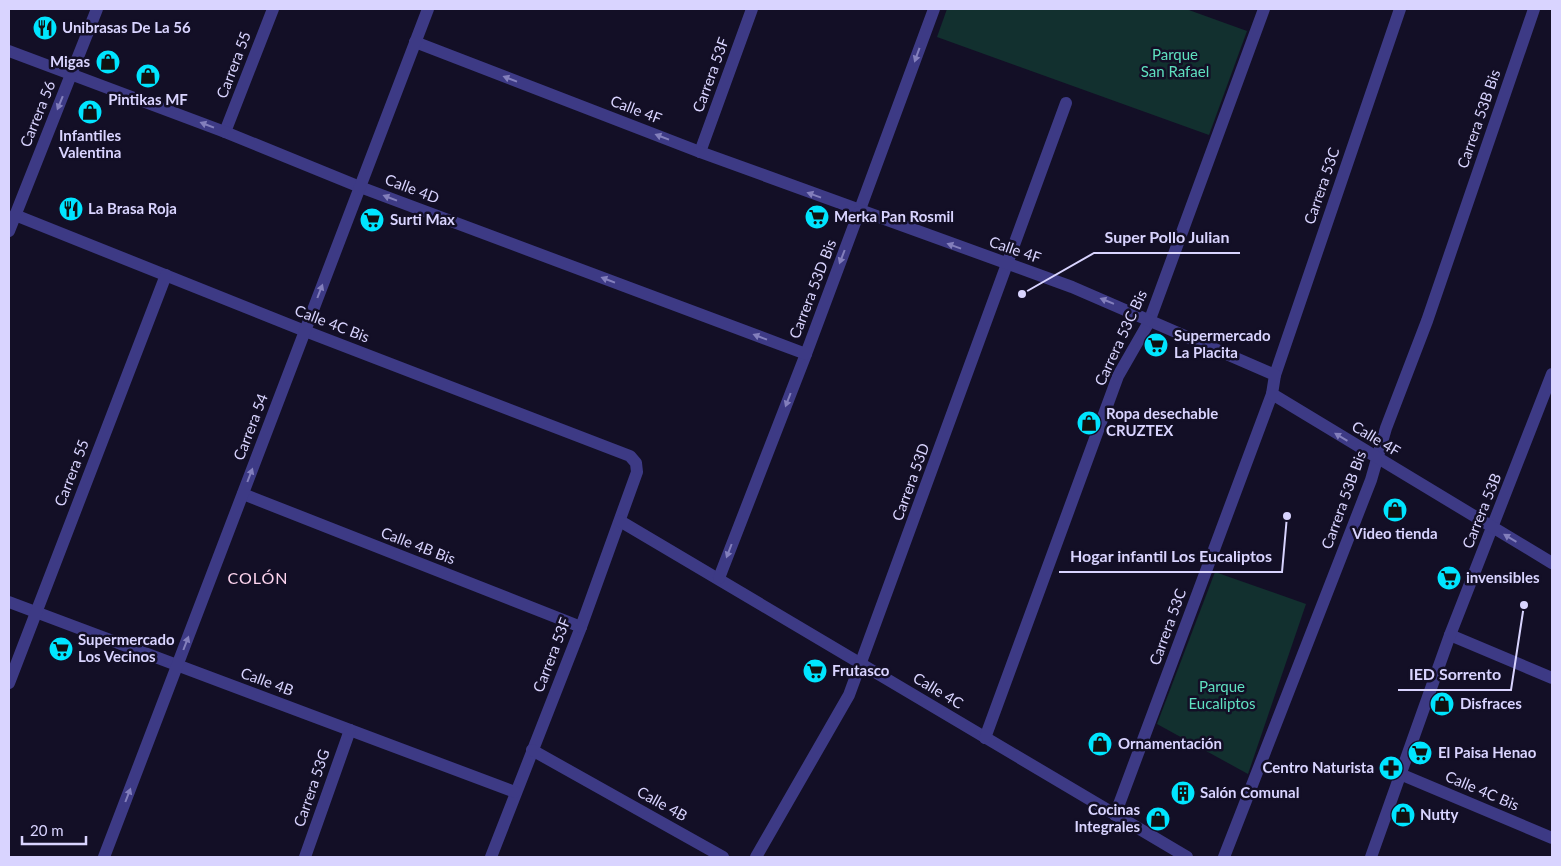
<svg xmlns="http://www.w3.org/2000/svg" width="1561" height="866" font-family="Lato,sans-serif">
<rect width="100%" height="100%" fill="#130f26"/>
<g fill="#12302f">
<polygon points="947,9 1186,9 1247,31 1209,135 937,37"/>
<polygon points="1215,572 1306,604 1248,774 1157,724"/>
</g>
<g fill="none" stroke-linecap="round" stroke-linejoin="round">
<g stroke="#3d3a85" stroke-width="12">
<polyline points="225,132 273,9"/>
<polyline points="700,152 752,9"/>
<polyline points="859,212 934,9"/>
<polyline points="15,215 305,331 630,456 636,463 637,472 581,627 491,857"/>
<polyline points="1275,375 1400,9"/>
<polyline points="243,494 581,627"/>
<polyline points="620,521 1187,857"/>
<polyline points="719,578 806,354"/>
<polyline points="9,602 515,792"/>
<polyline points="1450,635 1552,678"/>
<polyline points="9,683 166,275"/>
<polyline points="985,738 1118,376 1149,322 1264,9"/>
<polyline points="532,750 723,857"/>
<polyline points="1400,774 1552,838"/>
<polyline points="1115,815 1272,394"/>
<polyline points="305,857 350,730"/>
<polyline points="756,857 849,695 1066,103"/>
<polyline points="1224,857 1371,480 1386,428 1427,321 1534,9"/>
<polyline points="1371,857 1450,635 1552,374"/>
</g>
<g stroke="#3d3a85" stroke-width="12">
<polyline points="415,42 700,152 1072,287 1275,375 1272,394 1552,563"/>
<polyline points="9,51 225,132 360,187 806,354 859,212"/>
<polyline points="9,231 97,9"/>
<polyline points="104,857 428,9"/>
</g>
</g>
<defs><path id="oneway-solid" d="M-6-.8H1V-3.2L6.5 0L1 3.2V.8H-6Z" transform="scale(1.25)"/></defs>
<g fill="#837fbc">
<use href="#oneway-solid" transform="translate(917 55) rotate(110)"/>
<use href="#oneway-solid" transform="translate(510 79) rotate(-159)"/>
<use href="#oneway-solid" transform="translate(60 103) rotate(112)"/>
<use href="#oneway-solid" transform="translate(207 125) rotate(-159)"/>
<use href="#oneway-solid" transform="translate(662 137) rotate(-159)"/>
<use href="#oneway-solid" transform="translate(814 195) rotate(-160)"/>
<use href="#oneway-solid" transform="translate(390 198) rotate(-159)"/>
<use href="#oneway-solid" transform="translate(954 246) rotate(-160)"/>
<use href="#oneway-solid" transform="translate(842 257) rotate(111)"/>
<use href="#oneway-solid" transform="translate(608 280) rotate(-159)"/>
<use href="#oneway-solid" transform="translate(320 291) rotate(-69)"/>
<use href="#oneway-solid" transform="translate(1107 301) rotate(-158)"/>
<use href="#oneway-solid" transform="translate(760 337) rotate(-159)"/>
<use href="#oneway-solid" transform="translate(788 400) rotate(111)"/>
<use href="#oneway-solid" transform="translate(1341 437) rotate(-149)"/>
<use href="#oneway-solid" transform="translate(250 475) rotate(-69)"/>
<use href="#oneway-solid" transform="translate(1510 538) rotate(-149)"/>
<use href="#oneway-solid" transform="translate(729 551) rotate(111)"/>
<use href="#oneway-solid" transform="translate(186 643) rotate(-69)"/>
<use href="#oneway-solid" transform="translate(128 795) rotate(-69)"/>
</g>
<defs>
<symbol id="restaurant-disc" viewBox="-11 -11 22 22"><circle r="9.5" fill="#00e5ff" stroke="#130f26"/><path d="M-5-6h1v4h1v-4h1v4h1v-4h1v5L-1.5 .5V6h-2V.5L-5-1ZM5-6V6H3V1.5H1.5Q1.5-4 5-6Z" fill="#111"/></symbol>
<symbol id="shop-disc" viewBox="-11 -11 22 22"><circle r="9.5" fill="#00e5ff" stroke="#130f26"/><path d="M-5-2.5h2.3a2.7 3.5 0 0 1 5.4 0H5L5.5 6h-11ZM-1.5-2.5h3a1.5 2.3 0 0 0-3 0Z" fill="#111"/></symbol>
<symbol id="supermarket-disc" viewBox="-11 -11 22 22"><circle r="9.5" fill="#00e5ff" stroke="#130f26"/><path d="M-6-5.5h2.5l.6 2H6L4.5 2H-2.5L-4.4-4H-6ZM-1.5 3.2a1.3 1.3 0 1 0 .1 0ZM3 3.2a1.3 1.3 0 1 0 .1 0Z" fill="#111"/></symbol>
<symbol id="pharmacy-disc" viewBox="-11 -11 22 22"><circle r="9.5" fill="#00e5ff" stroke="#130f26"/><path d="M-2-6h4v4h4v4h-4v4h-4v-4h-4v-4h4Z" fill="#111"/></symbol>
<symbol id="building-disc" viewBox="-11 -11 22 22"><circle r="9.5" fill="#00e5ff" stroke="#130f26"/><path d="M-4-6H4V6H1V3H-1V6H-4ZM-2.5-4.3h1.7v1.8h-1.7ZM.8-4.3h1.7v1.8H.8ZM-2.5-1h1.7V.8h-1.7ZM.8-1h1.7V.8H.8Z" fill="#111"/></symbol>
</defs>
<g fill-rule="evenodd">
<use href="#restaurant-disc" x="31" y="14" width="28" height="28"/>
<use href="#shop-disc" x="94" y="48" width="28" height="28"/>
<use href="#shop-disc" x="134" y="62" width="28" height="28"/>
<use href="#shop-disc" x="76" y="98" width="28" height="28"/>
<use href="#restaurant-disc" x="57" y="195" width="28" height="28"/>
<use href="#supermarket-disc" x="803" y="203" width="28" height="28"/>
<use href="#supermarket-disc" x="358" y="206" width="28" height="28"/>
<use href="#supermarket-disc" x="1142" y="331" width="28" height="28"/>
<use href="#shop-disc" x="1075" y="409" width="28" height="28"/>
<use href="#shop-disc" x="1381" y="496" width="28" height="28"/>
<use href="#supermarket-disc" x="1435" y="564" width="28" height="28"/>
<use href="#supermarket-disc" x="47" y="635" width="28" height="28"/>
<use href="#supermarket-disc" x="801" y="657" width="28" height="28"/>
<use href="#shop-disc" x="1428" y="690" width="28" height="28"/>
<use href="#shop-disc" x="1086" y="730" width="28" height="28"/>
<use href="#supermarket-disc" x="1406" y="739" width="28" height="28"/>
<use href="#pharmacy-disc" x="1377" y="754" width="28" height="28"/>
<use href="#building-disc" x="1169" y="779" width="28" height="28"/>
<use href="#shop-disc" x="1389" y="801" width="28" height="28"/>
<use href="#shop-disc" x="1144" y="805" width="28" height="28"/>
</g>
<g text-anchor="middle" stroke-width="5" stroke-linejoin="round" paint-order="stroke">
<g font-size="15" font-weight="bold" fill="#d9d4ff" stroke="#130f26" text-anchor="start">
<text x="62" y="33">Unibrasas De La 56</text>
<text x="90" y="67" text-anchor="end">Migas</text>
<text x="148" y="105" text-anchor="middle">Pintikas MF</text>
<text x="90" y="141" text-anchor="middle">Infantiles<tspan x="90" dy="17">Valentina</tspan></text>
<text x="88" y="214">La Brasa Roja</text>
<text x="834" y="222">Merka Pan Rosmil</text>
<text x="390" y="225">Surti Max</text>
<text x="1174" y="341">Supermercado<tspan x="1174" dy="17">La Placita</tspan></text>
<text x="1106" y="419">Ropa desechable<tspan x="1106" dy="17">CRUZTEX</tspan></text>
<text x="1395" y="539" text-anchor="middle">Video tienda</text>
<text x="1466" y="583">invensibles</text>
<text x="78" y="645">Supermercado<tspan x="78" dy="17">Los Vecinos</tspan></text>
<text x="832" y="676">Frutasco</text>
<text x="1460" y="709">Disfraces</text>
<text x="1118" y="749">Ornamentación</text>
<text x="1438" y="758">El Paisa Henao</text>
<text x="1374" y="773" text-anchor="end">Centro Naturista</text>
<text x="1200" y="798">Salón Comunal</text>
<text x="1140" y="815" text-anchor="end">Cocinas<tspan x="1140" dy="17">Integrales</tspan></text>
<text x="1420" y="820">Nutty</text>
</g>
<g font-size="15" fill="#5fe0c0" stroke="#130f26">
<text x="1175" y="60">Parque<tspan x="1175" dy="17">San Rafael</tspan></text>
<text x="1222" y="692">Parque<tspan x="1222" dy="17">Eucaliptos</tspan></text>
</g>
<g font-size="15" fill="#d9d4ff" stroke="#130f26">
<text transform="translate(234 65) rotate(-69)" y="5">Carrera 55</text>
<text transform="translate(711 75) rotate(-70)" y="5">Carrera 53F</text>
<text transform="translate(636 110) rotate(21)" y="5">Calle 4F</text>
<text transform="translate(38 114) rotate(-68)" y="5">Carrera 56</text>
<text transform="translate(1479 119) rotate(-71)" y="5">Carrera 53B Bis</text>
<text transform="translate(1322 186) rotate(-71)" y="5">Carrera 53C</text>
<text transform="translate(412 189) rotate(21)" y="5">Calle 4D</text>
<text transform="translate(1015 250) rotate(19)" y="5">Calle 4F</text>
<text transform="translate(813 289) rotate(-69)" y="5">Carrera 53D Bis</text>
<text transform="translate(332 324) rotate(21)" y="5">Calle 4C Bis</text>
<text transform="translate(1121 338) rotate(-65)" y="5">Carrera 53C Bis</text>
<text transform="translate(251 427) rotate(-69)" y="5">Carrera 54</text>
<text transform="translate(1376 439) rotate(31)" y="5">Calle 4F</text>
<text transform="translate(72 473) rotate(-69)" y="5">Carrera 55</text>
<text transform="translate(911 482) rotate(-70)" y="5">Carrera 53D</text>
<text transform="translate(1344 500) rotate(-70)" y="5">Carrera 53B Bis</text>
<text transform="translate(1482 511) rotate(-68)" y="5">Carrera 53B</text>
<text transform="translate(418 546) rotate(21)" y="5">Calle 4B Bis</text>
<text transform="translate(1168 627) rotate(-70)" y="5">Carrera 53C</text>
<text transform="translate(552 655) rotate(-69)" y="5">Carrera 53F</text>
<text transform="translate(267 682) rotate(20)" y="5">Calle 4B</text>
<text transform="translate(938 691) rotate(31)" y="5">Calle 4C</text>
<text transform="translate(312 788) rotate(-71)" y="5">Carrera 53G</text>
<text transform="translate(1482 791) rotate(23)" y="5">Calle 4C Bis</text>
<text transform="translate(662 804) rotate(29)" y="5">Calle 4B</text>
</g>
<g font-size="16" letter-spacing="1" fill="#ffd6f0" stroke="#130f26">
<text x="258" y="584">COLÓN</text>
</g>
</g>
<path fill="none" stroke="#d9d4ff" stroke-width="2" d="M1022 294L1094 253H1240M1287 516L1282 572H1059M1524 605L1511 690H1398"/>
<g fill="#d9d4ff" stroke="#130f26" stroke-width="2">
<circle cx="1022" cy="294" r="5"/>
<circle cx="1287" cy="516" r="5"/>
<circle cx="1524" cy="605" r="5"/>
</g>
<g font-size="16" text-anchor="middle" font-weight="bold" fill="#d9d4ff" stroke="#130f26" stroke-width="5" stroke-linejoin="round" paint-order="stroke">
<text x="1167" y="243">Super Pollo Julian</text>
<text x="1171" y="562">Hogar infantil Los Eucaliptos</text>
<text x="1455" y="680">IED Sorrento</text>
</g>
<rect width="1561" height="866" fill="none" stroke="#d9d4ff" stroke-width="20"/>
<path d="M22 836v8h64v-8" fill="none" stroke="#d9d4ff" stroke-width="2.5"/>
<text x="30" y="836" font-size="15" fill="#d9d4ff" stroke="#130f26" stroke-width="4" paint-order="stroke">20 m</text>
</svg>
